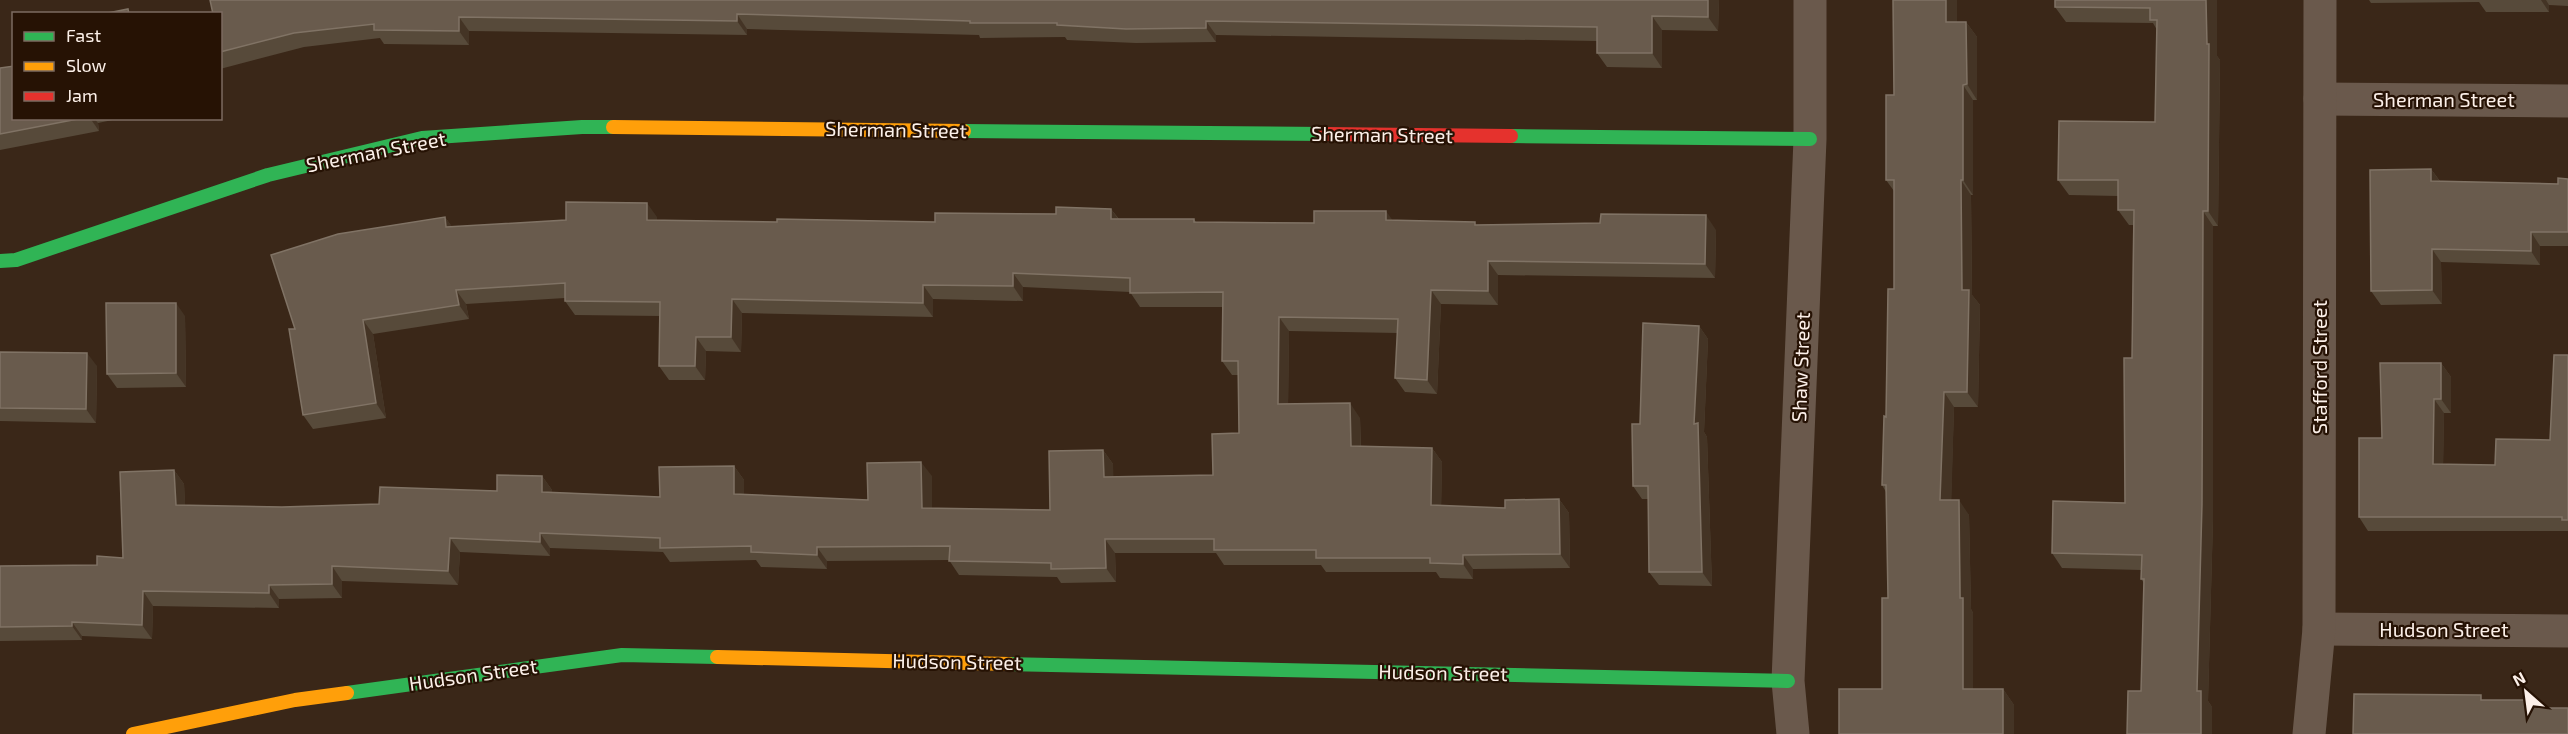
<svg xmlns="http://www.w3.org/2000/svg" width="2568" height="734" font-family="'Exo 2',sans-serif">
<rect width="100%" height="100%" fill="#3a2718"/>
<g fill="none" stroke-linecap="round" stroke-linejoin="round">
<g stroke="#6a594c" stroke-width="33">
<polyline points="2320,99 2568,101"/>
<polyline points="2319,629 2568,631"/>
<polyline points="1793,734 1788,681 1810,139 1810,0"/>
<polyline points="2309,734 2319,629 2320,0"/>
</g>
<g stroke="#30b455" stroke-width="14">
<polyline points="964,131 1324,134"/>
<polyline points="1511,136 1810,139"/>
<polyline points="0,261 16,260 268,175 422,138 582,127 613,127"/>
<polyline points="1009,664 1788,681"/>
<polyline points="347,693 622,655 717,657"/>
</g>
<g stroke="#ff9f0a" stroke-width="14">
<polyline points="613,127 964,131"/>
<polyline points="717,657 1009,664"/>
<polyline points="133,734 295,700 347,693"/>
</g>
<polyline stroke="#e5322d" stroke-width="14" points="1324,134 1511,136"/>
</g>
<g fill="#574a3a">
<polygon points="1719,0 1718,31 1662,30 1662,68 1607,67 1597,53 1597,41 1216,35 1216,42 1136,43 1067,40 1065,37 980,38 979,35 747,29 747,35 469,31 469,45 384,44 380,38 304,47 220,69 220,14"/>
<polygon points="1893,0 1957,0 1957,22 1966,22 1977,37 1977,100 1973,100 1973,195 1971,195 1972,295 1980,305 1978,407 1954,407 1951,500 1969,515 1971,609 1973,613 1973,689 2003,689 2014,705 1882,689 1888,598 1886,492 1882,485 1894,289 1894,191 1886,180 1894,95"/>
<polygon points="2217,0 2217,56 2220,60 2218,226 2213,226 2213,519 2208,701 2212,707 2141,691 2144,583 2141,579 2141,570 2062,568 2052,553 2125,503 2132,358 2133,225 2129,225 2118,210 2118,196 2069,195 2058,180 2155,122 2157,30 2153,23 2066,22 2055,7"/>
<polygon points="2369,0 2568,0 2568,6 2549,5 2549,12 2486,12 2479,2 2371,3"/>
<polygon points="0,68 14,118 122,118 98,123 99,131 0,150"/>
<polygon points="2431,169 2440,181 2558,184 2568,179 2568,246 2540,246 2540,265 2441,262 2442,304 2381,305 2371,291"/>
<polygon points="1111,209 1119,219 1194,219 1196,222 1314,223 1392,220 1477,225 1716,230 1715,278 1498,275 1498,305 1441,304 1437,394 1405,392 1395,378 1398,333 1289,331 1288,404 1360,418 1361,447 1432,448 1442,462 1441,506 1505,508 1559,499 1569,513 1570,568 1473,569 1473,579 1440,578 1436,572 1326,572 1321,565 1224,565 1216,553 1115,553 1116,582 1061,583 1057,577 959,575 949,560 827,561 827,569 761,567 756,560 670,562 663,552 550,548 550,556 460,552 458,585 342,581 342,598 279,599 279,608 153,606 152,639 82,636 82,640 0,641 0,566 97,565 123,558 174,470 184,484 185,506 282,507 379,504 497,491 542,476 552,490 552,492 660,497 734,466 744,480 744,495 868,500 932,476 932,508 1050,510 1103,450 1113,464 1113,477 1213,475 1239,433 1238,375 1232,375 1222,361 1222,307 1140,307 1130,292 1023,287 1023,301 933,299 933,317 742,313 741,352 706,351 705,380 669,380 659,366 660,316 575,315 565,301 565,298 466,304 469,319 373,334 386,418 313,429 303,415 295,329 445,217 452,227 657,217 657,220 777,222 935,222 1056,214"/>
<polygon points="185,316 186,387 117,388 107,374"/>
<polygon points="1699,326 1708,339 1704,432 1707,437 1712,586 1659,585 1649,572 1648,499 1642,499 1633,486 1640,424"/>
<polygon points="0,350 0,352 97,366 96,423 0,421"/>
<polygon points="2568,355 2568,531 2368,531 2359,517 2382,438 2441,363 2451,377 2451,413 2444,413 2443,464 2495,465 2550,440"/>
</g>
<g fill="#443425">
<polygon points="1708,0 1719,0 1718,31 1708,17"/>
<polygon points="1946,0 1957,0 1957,37 1946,22"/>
<polygon points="2206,0 2217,0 2217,56 2220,60 2218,226 2208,211"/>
<polygon points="2541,0 2546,0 2549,5 2549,12"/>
<polygon points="737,14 747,29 747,35 737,21"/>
<polygon points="1652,16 1662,30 1662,68 1652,53"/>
<polygon points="459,17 469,31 469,45 459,31"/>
<polygon points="1206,21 1216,35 1216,42 1206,28"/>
<polygon points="1966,22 1977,37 1977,100 1967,84"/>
<polygon points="1963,85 1973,100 1973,195 1963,180"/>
<polygon points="90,118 94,118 98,123 99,131"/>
<polygon points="2431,169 2441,183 2431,181"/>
<polygon points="1961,180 1971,195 1972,295 1980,305 1978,407 1967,392 1962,290"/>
<polygon points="647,203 657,217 657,235 647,220"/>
<polygon points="1111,209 1121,223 1111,219"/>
<polygon points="1386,211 1396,225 1386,220"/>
<polygon points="2203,211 2213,226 2213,519 2208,701 2212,707 2212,734 2201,734 2197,691"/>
<polygon points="1706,215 1716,230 1715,278 1705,264"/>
<polygon points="445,217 455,231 446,227"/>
<polygon points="2531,232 2540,246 2540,265 2531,251"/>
<polygon points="2432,249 2441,262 2442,304 2432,290"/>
<polygon points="1488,261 1498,275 1498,305 1488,291"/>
<polygon points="1013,273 1023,287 1023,301 1013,286"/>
<polygon points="923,285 933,299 933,317 923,303"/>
<polygon points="456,290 466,304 469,319 459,305"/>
<polygon points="1431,290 1441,304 1437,394 1427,380"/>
<polygon points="732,299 742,313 741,352 731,337"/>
<polygon points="176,303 185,316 186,387 176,373"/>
<polygon points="1279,317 1289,331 1288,418 1278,404"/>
<polygon points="363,320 373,334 386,418 376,403"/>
<polygon points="1699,326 1708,339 1704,432 1707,437 1712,586 1702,572 1694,424"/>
<polygon points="696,337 706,351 705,380 695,366"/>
<polygon points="87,353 97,366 96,423 86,409"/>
<polygon points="2441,363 2451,377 2451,413 2441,399"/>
<polygon points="1944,392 1954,407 1951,516 1940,500"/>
<polygon points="2434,399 2444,413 2443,477 2433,464"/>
<polygon points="1350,403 1360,418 1361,461 1351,446"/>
<polygon points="1432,448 1442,462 1441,520 1431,505"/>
<polygon points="1103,450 1113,464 1114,491 1104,477"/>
<polygon points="921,462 932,476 932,522 922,508"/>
<polygon points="734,466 744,480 744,509 734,494"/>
<polygon points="174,470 184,484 186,520 176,505"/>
<polygon points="542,476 552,490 552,506 542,492"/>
<polygon points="1559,499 1569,513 1570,568 1560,554"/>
<polygon points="1959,500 1969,515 1971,609 1973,613 1973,705 1963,689"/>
<polygon points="540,533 550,548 550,556 540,542"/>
<polygon points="450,538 460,552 458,585 448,571"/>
<polygon points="1105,539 1115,553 1116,582 1106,568"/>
<polygon points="817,547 827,561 827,569 817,555"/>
<polygon points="1463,555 1473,569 1473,579 1463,564"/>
<polygon points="332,566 342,581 342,598 332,584"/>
<polygon points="269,585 279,599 279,608 269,593"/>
<polygon points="143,591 153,606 152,639 142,625"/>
<polygon points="72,622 82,636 82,640 72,626"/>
<polygon points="2003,689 2014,705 2014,734 2003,734"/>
<polygon points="2539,700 2550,716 2539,708"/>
</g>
<g fill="#695b4d" stroke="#807365" stroke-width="1.5">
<polygon points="210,0 1708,0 1708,17 1652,16 1652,53 1597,53 1597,27 1206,21 1206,28 1126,29 1057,25 1057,23 970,23 970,21 737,14 737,21 459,17 459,31 374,30 374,24 294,33 220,52 220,14 213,14"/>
<polygon points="1893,0 1946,0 1946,22 1966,22 1967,84 1963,85 1963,180 1961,180 1962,290 1969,290 1967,392 1944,392 1940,500 1959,500 1960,598 1963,598 1963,689 2003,689 2003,734 1839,734 1839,689 1882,689 1882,598 1888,598 1886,485 1882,485 1884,416 1886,417 1888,289 1894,289 1894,180 1886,180 1886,95 1894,95"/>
<polygon points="2055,0 2206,0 2207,44 2209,44 2208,211 2203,211 2202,504 2197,691 2201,691 2201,734 2127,734 2128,691 2141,691 2144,579 2141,579 2142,555 2052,553 2053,501 2125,503 2124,358 2132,358 2134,210 2118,210 2118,180 2058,180 2059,121 2155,122 2157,20 2150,20 2150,8 2055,7"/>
<polygon points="128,9 129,14 103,14"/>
<polygon points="14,66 14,118 83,118 0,134 0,68"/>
<polygon points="2431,169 2431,181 2558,184 2558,178 2568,179 2568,232 2531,232 2531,251 2432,249 2432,290 2371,291 2370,170"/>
<polygon points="566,202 647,203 647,220 777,222 777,219 935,222 935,213 1056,214 1056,207 1111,209 1111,219 1194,219 1194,222 1314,223 1314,211 1386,211 1386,220 1475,222 1475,225 1600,223 1601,214 1706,215 1705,264 1488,261 1488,291 1431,290 1427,380 1395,378 1398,319 1279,317 1278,404 1350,403 1351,446 1432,448 1431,505 1505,508 1505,500 1559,499 1560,554 1463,555 1463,564 1430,563 1430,558 1316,558 1316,550 1214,550 1214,539 1105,539 1106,568 1051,569 1051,563 949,561 950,546 817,547 817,555 751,552 751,546 660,548 660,538 540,533 540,542 450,538 448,571 332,566 332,584 269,585 269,593 143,591 142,625 72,622 72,626 0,627 0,566 97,565 97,556 123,558 120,472 174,470 176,505 282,507 379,504 380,487 497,491 497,475 542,476 542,492 660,497 659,467 734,466 734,494 868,500 867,463 921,462 922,508 1050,510 1049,451 1103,450 1104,477 1213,475 1212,434 1239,433 1238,361 1222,361 1223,292 1130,293 1130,278 1013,273 1013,286 923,285 923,303 732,299 731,337 696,337 695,366 659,366 660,302 565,301 565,283 456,290 459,305 363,320 376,403 303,415 289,329 295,329 271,255 338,234 445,217 446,227 566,220"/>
<polygon points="106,303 176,303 176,373 107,374"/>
<polygon points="1643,323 1699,326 1694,424 1698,423 1702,572 1649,572 1648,486 1633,486 1632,424 1640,424"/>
<polygon points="0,352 87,353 86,409 0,408"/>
<polygon points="2554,355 2568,355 2568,520 2562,520 2562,517 2359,517 2359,438 2382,438 2380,363 2441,363 2441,399 2434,399 2433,464 2495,465 2496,439 2550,440"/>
<polygon points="2354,694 2481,695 2481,700 2539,700 2539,708 2568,708 2568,734 2353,734"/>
</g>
<g text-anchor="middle" stroke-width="4.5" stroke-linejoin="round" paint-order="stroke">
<g font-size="20" fill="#fcf0e9" stroke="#261204">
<text x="2444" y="107">Sherman Street</text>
<text transform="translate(896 130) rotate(1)" y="7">Sherman Street</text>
<text transform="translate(1382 135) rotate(1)" y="7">Sherman Street</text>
<text transform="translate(376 152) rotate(-11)" y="7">Sherman Street</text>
<text transform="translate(1801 367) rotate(-88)" y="7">Shaw Street</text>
<text transform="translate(2320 367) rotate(-90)" y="7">Stafford Street</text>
<text x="2444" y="637">Hudson Street</text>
<text transform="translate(957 662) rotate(1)" y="7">Hudson Street</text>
<text transform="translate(1443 673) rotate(1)" y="7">Hudson Street</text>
<text transform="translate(473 675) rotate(-8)" y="7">Hudson Street</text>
</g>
</g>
<rect x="12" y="12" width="210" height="108" fill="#261204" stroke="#7c6b60" stroke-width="1.5"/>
<rect x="24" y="32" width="30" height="9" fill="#30b455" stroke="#7c6b60" stroke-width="1.5"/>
<text x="66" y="42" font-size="18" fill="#fcf0e9">Fast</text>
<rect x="24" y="62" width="30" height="9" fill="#ff9f0a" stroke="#7c6b60" stroke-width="1.5"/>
<text x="66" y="72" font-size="18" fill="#fcf0e9">Slow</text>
<rect x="24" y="92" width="30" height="9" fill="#e5322d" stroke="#7c6b60" stroke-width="1.5"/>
<text x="66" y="102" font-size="18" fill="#fcf0e9">Jam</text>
<g transform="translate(2526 692) rotate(332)" stroke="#261204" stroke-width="4.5" paint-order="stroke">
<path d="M0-4.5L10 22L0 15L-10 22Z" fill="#fcf0e9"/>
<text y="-9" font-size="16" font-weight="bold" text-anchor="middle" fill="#fcf0e9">N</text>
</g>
</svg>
